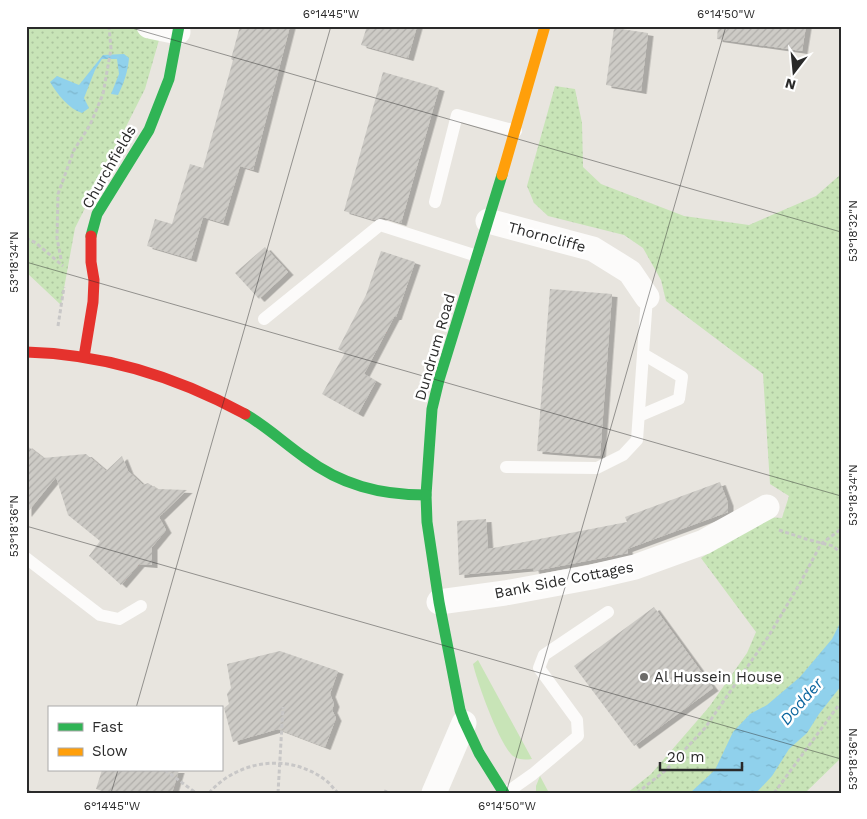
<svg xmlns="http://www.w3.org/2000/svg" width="867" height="819" font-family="'Work Sans',sans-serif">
<defs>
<pattern id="park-dots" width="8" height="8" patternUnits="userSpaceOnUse" patternTransform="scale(1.25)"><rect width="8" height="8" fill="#c8e4b7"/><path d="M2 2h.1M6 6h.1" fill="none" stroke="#acc49e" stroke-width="1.8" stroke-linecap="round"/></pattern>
<pattern id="water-ripples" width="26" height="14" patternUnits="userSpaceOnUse" patternTransform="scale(1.25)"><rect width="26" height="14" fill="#90d1ec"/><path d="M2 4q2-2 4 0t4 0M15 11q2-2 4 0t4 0" fill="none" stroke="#7cb4cb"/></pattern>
<pattern id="building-hatch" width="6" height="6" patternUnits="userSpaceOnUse" patternTransform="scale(1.25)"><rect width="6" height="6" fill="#cdcbc6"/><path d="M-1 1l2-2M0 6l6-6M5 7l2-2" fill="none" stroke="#b0aeaa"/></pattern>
<filter id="shadow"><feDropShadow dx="5.5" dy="3" stdDeviation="0" flood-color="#0004"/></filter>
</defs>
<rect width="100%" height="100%" fill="#e8e5df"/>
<g fill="#c8e4b7">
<path d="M 478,660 L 532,759 C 525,760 519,760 513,756 C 500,746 477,682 473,664 Z"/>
<polygon points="540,776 549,793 536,793 536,786"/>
</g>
<g fill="url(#park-dots)">
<polygon points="26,26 163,26 145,89 75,228 61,305 26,272"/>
<polygon points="555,86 575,89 582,123 583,167 601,184 684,216 749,225 816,196 841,174 841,758 805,793 627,793 651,774 709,707 747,653 756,632 701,558 765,517 782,518 789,496 770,484 763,374 666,301 661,280 643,248 624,235 548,216 534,203 527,186"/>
</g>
<g fill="url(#water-ripples)">
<path d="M 124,54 L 129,58 C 128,71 124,83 118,95 L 111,94 L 119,74 L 117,59 L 102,59 L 95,70 L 84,98 L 89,108 L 82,113 C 69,109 57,94 50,82 L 57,76 L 79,85 L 103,55 Z"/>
<polygon points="841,621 841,686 819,714 807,733 789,749 772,776 756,793 690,793 715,770 733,732 750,714 767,705 800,677 832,639"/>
</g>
<g fill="url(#building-hatch)" filter="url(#shadow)">
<polygon points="240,26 290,26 253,170 240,166 223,223 203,217 191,259 147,246 155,219 172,224 190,164 203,168 233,60 231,59"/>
<polygon points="367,26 417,26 408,58 361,45"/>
<polygon points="718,26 806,26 802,51 717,39"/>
<polygon points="614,28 648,33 641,91 606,85"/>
<polygon points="383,72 439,88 401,223 382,217 374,220 344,211"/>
<polygon points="265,247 288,272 259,299 235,273"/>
<polygon points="381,251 415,262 396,317 394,317 364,374 376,381 358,414 322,394 345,353 338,349 366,295"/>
<polygon points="550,289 612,294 600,456 537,451"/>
<polygon points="26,445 43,458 86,454 106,471 122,456 128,471 143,485 148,483 157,489 187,490 159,517 166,530 152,547 152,565 139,564 121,585 89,556 100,541 68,515 56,477 26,514"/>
<polygon points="720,482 728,503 728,512 627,549 628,553 534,571 533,568 459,575 457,521 486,519 488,549 627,522 625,517"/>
<polygon points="654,607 713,688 634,746 574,666"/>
<polygon points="280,651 338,671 330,694 334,704 332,710 336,718 325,747 278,729 233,742 224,708 229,704 227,694 231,688 227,664"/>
<polygon points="102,770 179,770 172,793 108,793 96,789"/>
</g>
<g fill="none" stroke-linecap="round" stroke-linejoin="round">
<g stroke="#c8c7c7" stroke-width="3" stroke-dasharray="4 2.5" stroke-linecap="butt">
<polyline points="26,238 36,243 63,266"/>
<polyline points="61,259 57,238 58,194 74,150 90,125 103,94 111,49 109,26"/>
<polyline points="58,326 64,287"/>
<polyline points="779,530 806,539 833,546 841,553"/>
<polyline points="165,770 196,793"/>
<path d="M 209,793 C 238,760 288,753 324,779 C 329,782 333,788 338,793"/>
<polyline points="278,793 283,707"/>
<polyline points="385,793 386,790"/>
<polyline points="637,793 666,770 705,728 768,637 799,585 821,544 841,529"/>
<polyline points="774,793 841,702"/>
</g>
<g stroke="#fcfbfa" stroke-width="12">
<polyline points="435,202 457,115 516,131"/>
<polyline points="264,319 380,225 477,256"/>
<polyline points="639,416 679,399 682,377 643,354"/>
<polyline points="506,467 597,468 623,455 637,440 647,297"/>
<polyline points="26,558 100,615 119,619 141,606"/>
<polyline points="506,793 533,774 578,736 577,720 539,668 544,655 608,612"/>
</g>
<g stroke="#fcfbfa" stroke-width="25">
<polyline points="149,26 178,32"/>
<polyline points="488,221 593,249 630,272 647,297"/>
<polyline points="439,602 505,593 592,577 635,567 704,542 767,507"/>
<polyline points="434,793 464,723"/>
</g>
<g stroke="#30b455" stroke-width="11">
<polyline points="502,175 439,380 432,409 426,495 427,522 439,602 460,710 464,721 479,753 504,793"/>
<polyline points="91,236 97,214 149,130 169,79 179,26"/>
<path d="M 245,414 C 266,426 284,443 304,457 C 341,485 380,495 426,495"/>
</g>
<polyline stroke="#ff9f0a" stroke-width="11" points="502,175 545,26"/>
<g stroke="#e5322d" stroke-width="11">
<path d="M 26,352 C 104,354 177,377 245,414"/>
<polyline points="84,357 93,302 94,280 91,262 91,236"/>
</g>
</g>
<path fill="none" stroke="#2a2a2a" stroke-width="1" stroke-opacity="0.45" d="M 125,26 L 841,232M 26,262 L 841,496M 26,526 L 841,759M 136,708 L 331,26M 26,790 L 36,793M 111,793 L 118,770M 506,793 L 726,26"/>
<circle fill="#6c6b69" stroke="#fff" stroke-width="2" cx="644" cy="677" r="5"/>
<g text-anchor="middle" stroke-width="5" stroke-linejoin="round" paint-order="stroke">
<g font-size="15" fill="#2a2a2a" stroke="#fff">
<text transform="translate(109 167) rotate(-60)" y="5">Churchfields</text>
<text transform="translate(547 237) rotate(15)" y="5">Thorncliffe</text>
<text transform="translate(435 347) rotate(-74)" y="5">Dundrum Road</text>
<text transform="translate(564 580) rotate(-11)" y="5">Bank Side Cottages</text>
</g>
<g font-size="15" fill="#2a2a2a" stroke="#fff" text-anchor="start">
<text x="654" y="682">Al Hussein House</text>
</g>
<g font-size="16" font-style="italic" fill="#0a659e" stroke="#fff">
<text transform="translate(801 701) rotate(-49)" y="6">Dodder</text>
</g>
</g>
<rect width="867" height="819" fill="none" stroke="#ffffff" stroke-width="55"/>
<rect x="48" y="706" width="175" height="65" fill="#ffffff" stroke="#aaaaaa"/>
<rect x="58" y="723" width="25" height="8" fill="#30b455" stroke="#aaaaaa"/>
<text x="92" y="732" font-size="15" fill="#2a2a2a">Fast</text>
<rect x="58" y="748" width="25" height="8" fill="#ff9f0a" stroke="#aaaaaa"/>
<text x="92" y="756" font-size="15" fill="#2a2a2a">Slow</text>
<g transform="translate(794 72) rotate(196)" stroke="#ffffff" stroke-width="4" paint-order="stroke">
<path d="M0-4L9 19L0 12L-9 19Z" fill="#2a2a2a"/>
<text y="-8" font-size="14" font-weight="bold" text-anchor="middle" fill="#2a2a2a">N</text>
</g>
<path d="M660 762v8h82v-8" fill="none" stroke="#2a2a2a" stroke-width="2.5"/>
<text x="667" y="762" font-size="15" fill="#2a2a2a" stroke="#ffffff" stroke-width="4" paint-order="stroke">20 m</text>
<rect x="28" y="28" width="812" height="764" fill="none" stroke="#2a2a2a" stroke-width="2"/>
<g font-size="12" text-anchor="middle" fill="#2a2a2a">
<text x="331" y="18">6°14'45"W</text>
<text x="726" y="18">6°14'50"W</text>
<text transform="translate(853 231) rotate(-90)" y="4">53°18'32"N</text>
<text transform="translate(14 262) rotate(-90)" y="4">53°18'34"N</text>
<text transform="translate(853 495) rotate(-90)" y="4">53°18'34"N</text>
<text transform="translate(14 526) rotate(-90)" y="4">53°18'36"N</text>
<text transform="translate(853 759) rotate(-90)" y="4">53°18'36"N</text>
<text x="112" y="810">6°14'45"W</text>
<text x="507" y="810">6°14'50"W</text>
</g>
</svg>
